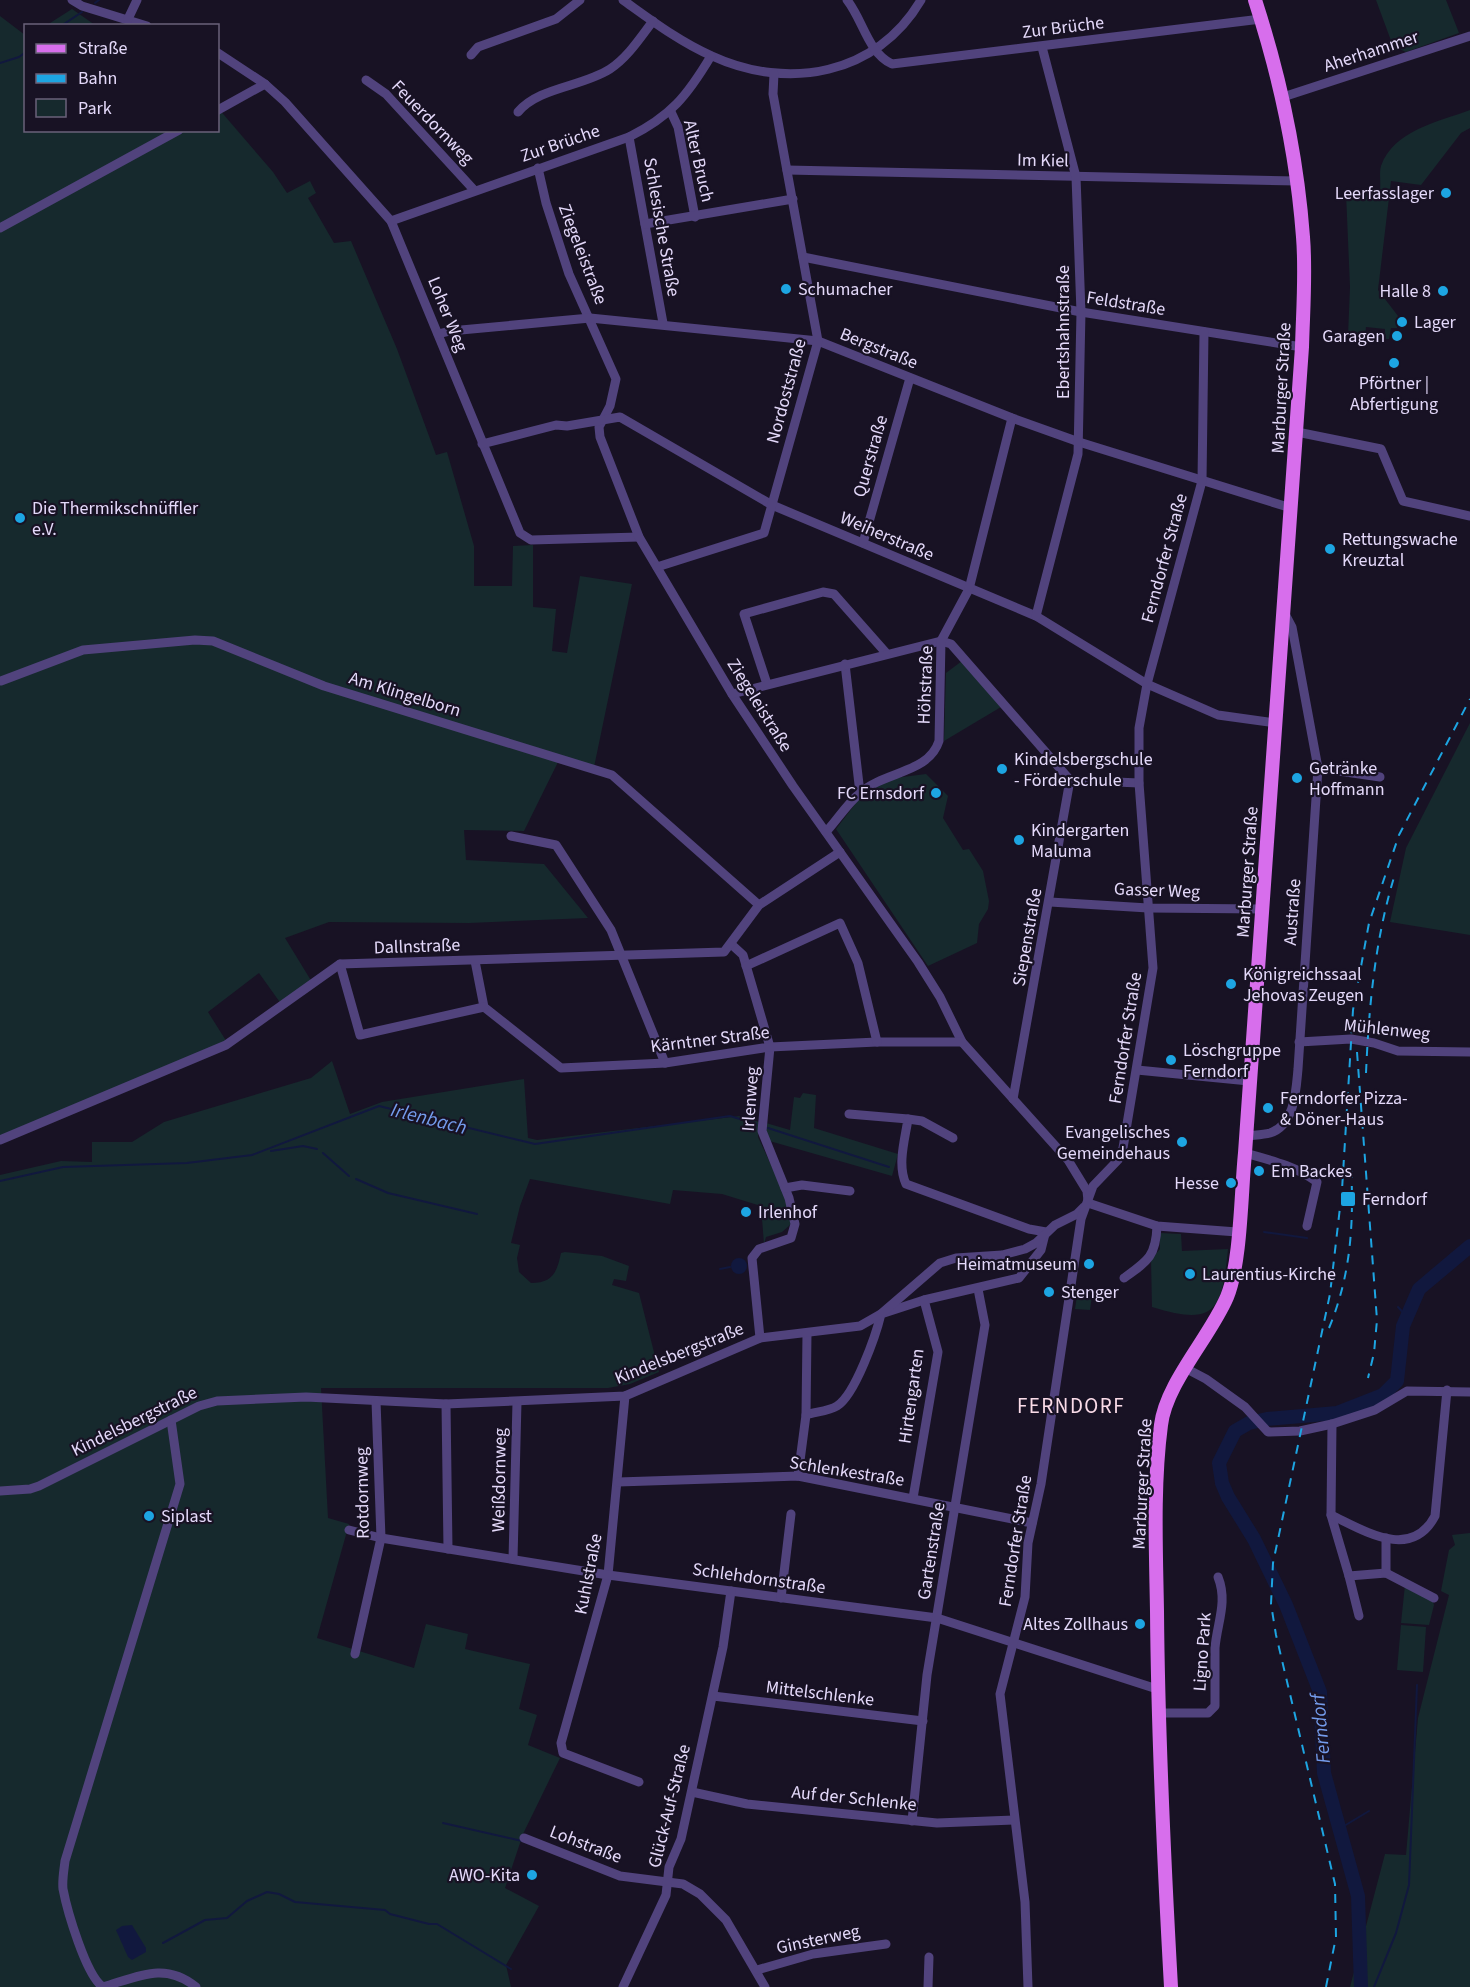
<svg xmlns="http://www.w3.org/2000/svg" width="1470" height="1987" font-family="'Source Sans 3',sans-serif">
<rect width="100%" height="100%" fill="#181224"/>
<g fill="#16292d">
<polygon points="1376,0 1446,0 1459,33 1406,52 1393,46"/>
<polygon points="72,9 95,25 47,25"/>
<polygon points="0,16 25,35 26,130 218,130 218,108 273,172 287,193 310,181 316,193 308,198 334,243 351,241 397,349 436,455 447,452 474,546 474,586 512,586 513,546 533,545 533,607 556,609 552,651 567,653 580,576 632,584 593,772 558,762 524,831 464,830 466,860 544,864 588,918 469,923 329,922 285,938 315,987 284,1008 259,973 208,1012 230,1047 0,1144"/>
<path d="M 1470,110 L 1470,128 L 1461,133 L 1421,185 L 1391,181 L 1378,290 L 1398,316 L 1397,328 L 1391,328 L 1389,339 L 1385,339 L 1385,329 L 1366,327 L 1365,337 L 1348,336 L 1350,287 L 1346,193 L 1380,190 C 1381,182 1379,173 1381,166 C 1394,130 1438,122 1470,110 Z"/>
<polygon points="962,661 1001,707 944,741 946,673"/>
<polygon points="1470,723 1470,935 1390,922 1406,848"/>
<polygon points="926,774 948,796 943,818 963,850 969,849 983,871 989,901 988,909 979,924 977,943 928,966 836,829 863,794 887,779"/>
<path d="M 332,1061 L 350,1114 L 382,1102 L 524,1079 L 528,1138 L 537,1140 L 740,1116 L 759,1122 L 758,1137 L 784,1193 L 791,1224 L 782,1232 L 766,1237 L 764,1244 L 761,1206 L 722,1194 L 673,1190 L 670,1204 L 530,1179 L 520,1206 L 511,1243 L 520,1245 L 517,1258 L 519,1272 L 531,1283 C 553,1283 557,1272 561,1253 L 565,1252 L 602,1256 L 629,1266 L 626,1281 L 614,1279 L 612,1285 L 639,1293 L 659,1372 L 630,1384 L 608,1388 L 321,1388 L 328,1518 L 349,1524 L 317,1638 L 414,1668 L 426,1624 L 468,1634 L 465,1649 L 530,1664 L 519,1709 L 537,1715 L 528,1745 L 560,1758 L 523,1834 L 505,1888 L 539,1906 L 506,1965 L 511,1987 L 0,1987 L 0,1175 L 61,1161 L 92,1162 L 92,1142 L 132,1142 L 164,1122 L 311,1078 Z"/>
<polygon points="803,1093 816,1095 814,1128 898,1154 892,1176 766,1140 766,1123 790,1130 794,1097 800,1098"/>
<path d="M 1160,1233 L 1181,1234 L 1182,1251 L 1228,1249 C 1222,1310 1216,1327 1152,1307 L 1151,1260 L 1160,1249 Z"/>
<polygon points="1093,1288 1090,1310 1075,1309 1078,1289"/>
<polygon points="1470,1533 1470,1987 1350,1987 1385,1854 1406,1855 1418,1718 1449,1595 1441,1591 1449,1550 1455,1545 1452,1535"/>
<polygon points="1405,1585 1432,1599 1434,1605 1429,1625 1401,1623"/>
<polygon points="1401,1625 1426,1627 1423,1672 1397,1670"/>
</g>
<g fill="#11183e">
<circle cx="739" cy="1266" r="8"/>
<polygon points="132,1925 146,1948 146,1952 132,1960 128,1957 116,1930 122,1926"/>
</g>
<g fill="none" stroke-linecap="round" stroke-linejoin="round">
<g stroke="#11183e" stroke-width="2">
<polyline points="95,3 99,0"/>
<polyline points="61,26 82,12"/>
<polyline points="0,63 19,57 26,52"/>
<polyline points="768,1128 889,1167"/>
<polyline points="271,1151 303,1146 317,1149"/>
<polyline points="323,1153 349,1176"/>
<polyline points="356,1179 388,1193 477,1214"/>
<polyline points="0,1181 63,1167 187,1163 252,1155 379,1106 535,1144 730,1116 756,1124"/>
<polyline points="1264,1232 1307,1238"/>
<polyline points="720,1269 730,1267"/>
<polyline points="1398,1307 1407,1317"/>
<polyline points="443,1823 522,1841"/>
<polyline points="1340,1833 1344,1826 1369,1811"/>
<polyline points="163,1943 205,1920 227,1918 247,1901 267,1892 279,1894 295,1902 385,1910 390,1914 429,1924 437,1924 511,1969"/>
<polyline points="1374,1987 1396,1933 1409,1885 1417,1685"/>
</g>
<polyline stroke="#11183e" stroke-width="14" points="1361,1987 1358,1896 1324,1773 1320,1692 1286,1605 1254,1539 1228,1497 1222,1483 1219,1463 1235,1431 1249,1423 1267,1419 1337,1413 1383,1395 1397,1381 1403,1326 1419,1289 1470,1246"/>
<g stroke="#51437d" stroke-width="9">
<polyline points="72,0 82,6 147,26"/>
<path d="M 623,0 C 651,20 680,42 712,56 C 788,91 877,75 921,0"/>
<path d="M 847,0 C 863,20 868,53 892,64 L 1261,19"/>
<polyline points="128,19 137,0"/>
<polyline points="218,53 265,84 285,102 391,221 520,533 531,540 639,537"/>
<polyline points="471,55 478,47 556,19 580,0"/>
<polyline points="366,80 386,94 474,190"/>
<polyline points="1283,97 1470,36"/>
<polyline points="218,110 265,84"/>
<path d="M 518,112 C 539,87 582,87 610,69 C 628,57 640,38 653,21"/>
<polyline points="671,112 678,127 695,217"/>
<polyline points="629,137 663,323"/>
<polyline points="538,168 546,203 569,274 616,379 610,406 599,427 600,437 639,537 732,694 793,786 918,962 940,997 962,1042 1068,1160 1087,1191 1088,1201"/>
<polyline points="787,170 1297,181"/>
<path d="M 391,221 L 629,137 C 671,116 687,96 711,56"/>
<polyline points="645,224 793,199"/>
<polyline points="0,228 179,130"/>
<polyline points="803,257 1081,312 1302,347"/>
<polyline points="438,334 450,331 590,318 818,341 1012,418 1079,442 1291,508"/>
<polyline points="1297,432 1381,449 1403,501 1470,516"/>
<polyline points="482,444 556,425 567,426 620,417 772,505 1036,616 1147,684 1218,715 1276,723"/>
<polyline points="863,543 910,378"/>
<polyline points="657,567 764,533 818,341 773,94 774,74"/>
<polyline points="1036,616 1078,454 1081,312 1076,177 1042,47"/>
<polyline points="845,664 860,793"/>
<polyline points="1,681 83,650 195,640 213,641 324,686 612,775 759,905"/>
<polyline points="767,684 744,614 823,592 834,594 887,654"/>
<polyline points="732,694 941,641 951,644 1070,780 1139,783"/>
<polyline points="1318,768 1380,777"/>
<path d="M 826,832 C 837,820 847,804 860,793 C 885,771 929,773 939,741 L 941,641 L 969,589 L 1012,418"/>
<polyline points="511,836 556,845 611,930 665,1063"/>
<polyline points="1050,902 1148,908 1262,909"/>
<polyline points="731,944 743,955 770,1047 762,1131 789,1198 795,1224 791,1238 759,1249 752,1258 760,1338"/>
<polyline points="475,961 484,1007 561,1068 665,1063 770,1047 877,1042 962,1042"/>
<polyline points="340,964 360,1035 484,1007"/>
<polyline points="746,966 840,923 858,963 877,1042"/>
<polyline points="1299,1042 1351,1039 1374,1043 1398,1051 1470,1052"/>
<polyline points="1137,1070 1249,1081"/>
<polyline points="1013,1099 1070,780"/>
<path d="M 849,1114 L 908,1119 C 905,1139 897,1165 906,1184 L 1029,1229 L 1046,1232"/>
<polyline points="908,1119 922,1121 953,1138"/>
<path d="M 1246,1136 C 1254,1135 1263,1135 1270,1133 C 1295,1125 1296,1090 1298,1069 L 1318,768 L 1292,627 L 1284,612"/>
<polyline points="0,1140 226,1045 340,964 724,952 759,905 840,852"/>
<path d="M 1245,1153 C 1270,1160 1296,1166 1317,1182 L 1307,1226"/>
<polyline points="785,1188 802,1185 850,1191"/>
<polyline points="1088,1203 1157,1226 1237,1232"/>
<path d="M 1124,1278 C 1148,1261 1156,1256 1157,1226"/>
<polyline points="1187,1369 1206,1379 1245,1407 1268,1432 1300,1431 1332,1424 1375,1410 1407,1391 1470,1392"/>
<polyline points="625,1396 608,1575 561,1743 563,1753 639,1782"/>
<polyline points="446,1404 448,1549"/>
<path d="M 806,1415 C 815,1412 829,1411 837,1406 C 855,1395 876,1335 881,1314 L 924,1300 L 1019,1278 L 1041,1250 L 1045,1234"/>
<path d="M 171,1420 L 180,1484 L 65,1861 C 64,1870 62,1880 63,1889 C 67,1910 86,1976 103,1987 C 137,1977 165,1961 196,1987"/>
<polyline points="1332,1424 1331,1515 1349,1576 1386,1573 1434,1598"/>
<polyline points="798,1476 806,1415 807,1333"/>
<polyline points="618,1482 798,1476 1032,1523"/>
<polyline points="0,1491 30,1489 39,1486 199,1406 217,1401 306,1397 446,1404 625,1396 760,1338 860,1326 881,1314 940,1263 956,1258 1002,1255 1025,1249 1036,1243 1055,1225 1077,1214 1084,1207"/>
<polyline points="913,1498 938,1352 924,1300"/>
<path d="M 1331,1515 C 1365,1531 1411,1561 1435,1516 L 1447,1390"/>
<polyline points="349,1530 381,1538 608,1575 937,1618 1157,1689"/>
<polyline points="1386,1538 1386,1573"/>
<polyline points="513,1559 517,1402"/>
<polyline points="1349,1576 1359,1616"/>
<polyline points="781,1598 791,1514"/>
<polyline points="355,1654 381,1538 376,1401"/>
<polyline points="713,1696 923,1721"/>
<path d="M 1158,1713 L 1208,1713 L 1215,1706 C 1215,1686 1215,1667 1215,1648 C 1217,1623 1228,1602 1218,1577"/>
<polyline points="692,1792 747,1804 937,1823 1014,1820"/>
<polyline points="912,1821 927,1675 985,1325 978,1289"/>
<polyline points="524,1838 620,1876 683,1884 700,1894 726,1920 765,1987"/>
<polyline points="757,1970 813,1954 886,1944"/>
<polyline points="623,1987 666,1895 669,1867 681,1839 723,1647 731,1591"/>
<polyline points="928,1987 929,1957"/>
<polyline points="1028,1987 1025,1902 1000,1694 1025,1597 1028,1543 1041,1484 1081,1219 1093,1186 1118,1160 1123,1148 1153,968 1139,783 1139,728 1147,684 1202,481 1204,332"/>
</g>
<path stroke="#d76eec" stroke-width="14" d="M 1171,1987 C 1164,1862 1158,1737 1157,1611 C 1156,1550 1153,1486 1161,1425 C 1166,1383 1210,1337 1227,1297 C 1241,1263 1241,1192 1245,1153 L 1302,347 C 1303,310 1306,273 1303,237 C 1297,156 1280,77 1255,0"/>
<g stroke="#1da5e2" stroke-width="2" stroke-dasharray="9 8" stroke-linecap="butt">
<polyline points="1357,1052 1377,1320 1374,1353 1368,1378"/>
<path d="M 1366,1073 C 1369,1005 1375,939 1395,874"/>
<path d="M 1329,1328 C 1351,1275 1354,1223 1351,1166"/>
<polyline points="1326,1987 1336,1937 1335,1884 1276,1635 1271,1604 1273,1563 1330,1294 1342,1190 1353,1010 1369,923 1399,835 1470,699"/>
</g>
</g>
<g fill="#1da5e2" stroke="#181224" stroke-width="2">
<circle cx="1446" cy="193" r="6"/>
<circle cx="786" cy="289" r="6"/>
<circle cx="1443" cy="291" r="6"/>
<circle cx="1402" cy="322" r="6"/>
<circle cx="1397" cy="336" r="6"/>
<circle cx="1394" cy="363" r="6"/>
<circle cx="20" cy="518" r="6"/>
<circle cx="1330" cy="549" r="6"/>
<circle cx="1002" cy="769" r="6"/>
<circle cx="1297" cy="778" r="6"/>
<circle cx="936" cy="793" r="6"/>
<circle cx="1019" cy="840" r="6"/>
<circle cx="1231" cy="984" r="6"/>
<circle cx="1171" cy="1060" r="6"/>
<circle cx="1268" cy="1108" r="6"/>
<circle cx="1182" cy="1142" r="6"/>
<circle cx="1259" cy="1171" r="6"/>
<circle cx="1231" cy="1183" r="6"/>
<rect x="1340" y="1191" width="16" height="16" rx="3"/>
<circle cx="746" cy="1212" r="6"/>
<circle cx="1089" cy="1264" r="6"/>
<circle cx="1190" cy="1274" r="6"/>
<circle cx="1049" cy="1292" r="6"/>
<circle cx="149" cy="1516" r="6"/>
<circle cx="1140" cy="1624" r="6"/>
<circle cx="532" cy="1875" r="6"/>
</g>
<g text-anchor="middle" stroke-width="4.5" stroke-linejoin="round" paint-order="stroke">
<g font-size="18" fill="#e4d9fa" stroke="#181224">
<text transform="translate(1063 27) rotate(-7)" y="6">Zur Brüche</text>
<text transform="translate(1371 51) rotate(-18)" y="6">Aherhammer</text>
<text transform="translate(433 122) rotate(46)" y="6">Feuerdornweg</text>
<text transform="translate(560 143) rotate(-19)" y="6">Zur Brüche</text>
<text transform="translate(1043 160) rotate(1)" y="6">Im Kiel</text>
<text transform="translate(699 161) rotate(77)" y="6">Alter Bruch</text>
<text transform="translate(662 227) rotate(80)" y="6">Schlesische Straße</text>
<text transform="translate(583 254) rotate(69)" y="6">Ziegeleistraße</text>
<text transform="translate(1126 303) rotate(9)" y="6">Feldstraße</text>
<text transform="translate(448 314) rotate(68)" y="6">Loher Weg</text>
<text transform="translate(1063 332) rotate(-90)" y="6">Ebertshahnstraße</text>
<text transform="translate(879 348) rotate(22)" y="6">Bergstraße</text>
<text transform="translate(1281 388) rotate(-87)" y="6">Marburger Straße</text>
<text transform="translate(786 391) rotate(-75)" y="6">Nordoststraße</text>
<text transform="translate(870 456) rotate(-74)" y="6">Querstraße</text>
<text transform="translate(887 536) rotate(23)" y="6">Weiherstraße</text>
<text transform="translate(1164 558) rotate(-75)" y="6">Ferndorfer Straße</text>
<text transform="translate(925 685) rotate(-88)" y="6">Höhstraße</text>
<text transform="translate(405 694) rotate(17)" y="6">Am Klingelborn</text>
<text transform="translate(760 705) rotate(58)" y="6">Ziegeleistraße</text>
<text transform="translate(1247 872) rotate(-86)" y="6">Marburger Straße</text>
<text transform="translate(1157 890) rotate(2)" y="6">Gasser Weg</text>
<text transform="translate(1292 912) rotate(-86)" y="6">Austraße</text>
<text transform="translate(1027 937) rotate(-80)" y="6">Siepenstraße</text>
<text transform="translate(417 946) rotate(-2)" y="6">Dallnstraße</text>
<text transform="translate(1387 1029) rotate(6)" y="6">Mühlenweg</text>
<text transform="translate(1125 1038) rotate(-81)" y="6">Ferndorfer Straße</text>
<text transform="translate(710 1039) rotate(-7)" y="6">Kärntner Straße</text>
<text transform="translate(750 1099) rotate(-86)" y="6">Irlenweg</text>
<text transform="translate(679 1353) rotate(-22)" y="6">Kindelsbergstraße</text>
<text transform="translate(911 1396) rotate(-82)" y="6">Hirtengarten</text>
<text transform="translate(134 1421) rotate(-26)" y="6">Kindelsbergstraße</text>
<text transform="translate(847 1471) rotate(9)" y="6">Schlenkestraße</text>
<text transform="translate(499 1480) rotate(-89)" y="6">Weißdornweg</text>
<text transform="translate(1142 1484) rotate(-87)" y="6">Marburger Straße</text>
<text transform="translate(362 1493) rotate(-91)" y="6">Rotdornweg</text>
<text transform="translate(1015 1541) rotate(-81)" y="6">Ferndorfer Straße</text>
<text transform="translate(931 1551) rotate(-81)" y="6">Gartenstraße</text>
<text transform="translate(588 1574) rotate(-79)" y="6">Kuhlstraße</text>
<text transform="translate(759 1578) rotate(8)" y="6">Schlehdornstraße</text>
<text transform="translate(1202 1652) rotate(-86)" y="6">Ligno Park</text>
<text transform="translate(820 1693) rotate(7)" y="6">Mittelschlenke</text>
<text transform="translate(854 1798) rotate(6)" y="6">Auf der Schlenke</text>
<text transform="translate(669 1806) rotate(-76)" y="6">Glück-Auf-Straße</text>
<text transform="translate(586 1844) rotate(21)" y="6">Lohstraße</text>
<text transform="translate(818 1939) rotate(-12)" y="6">Ginsterweg</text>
</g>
<g font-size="18" fill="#e4d9fa" stroke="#181224" text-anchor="start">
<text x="1434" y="199" text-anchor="end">Leerfasslager</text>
<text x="798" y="295">Schumacher</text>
<text x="1431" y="297" text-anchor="end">Halle 8</text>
<text x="1414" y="328">Lager</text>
<text x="1385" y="342" text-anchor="end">Garagen</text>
<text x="1394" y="389" text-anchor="middle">Pförtner |<tspan x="1394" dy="21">Abfertigung</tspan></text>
<text x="32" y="514">Die Thermikschnüffler<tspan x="32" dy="21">e.V.</tspan></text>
<text x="1342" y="545">Rettungswache<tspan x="1342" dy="21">Kreuztal</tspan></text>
<text x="1014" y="765">Kindelsbergschule<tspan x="1014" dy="21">- Förderschule</tspan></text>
<text x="1309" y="774">Getränke<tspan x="1309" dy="21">Hoffmann</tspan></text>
<text x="924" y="799" text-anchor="end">FC Ernsdorf</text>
<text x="1031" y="836">Kindergarten<tspan x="1031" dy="21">Maluma</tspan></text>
<text x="1243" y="980">Königreichssaal<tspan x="1243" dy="21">Jehovas Zeugen</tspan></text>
<text x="1183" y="1056">Löschgruppe<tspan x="1183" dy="21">Ferndorf</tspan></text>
<text x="1280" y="1104">Ferndorfer Pizza-<tspan x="1280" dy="21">&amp; Döner-Haus</tspan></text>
<text x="1170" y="1138" text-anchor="end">Evangelisches<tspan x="1170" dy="21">Gemeindehaus</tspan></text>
<text x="1271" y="1177">Em Backes</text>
<text x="1219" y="1189" text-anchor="end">Hesse</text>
<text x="1362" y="1205">Ferndorf</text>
<text x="758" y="1218">Irlenhof</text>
<text x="1077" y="1270" text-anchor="end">Heimatmuseum</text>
<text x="1202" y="1280">Laurentius-Kirche</text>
<text x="1061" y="1298">Stenger</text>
<text x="161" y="1522">Siplast</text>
<text x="1128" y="1630" text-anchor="end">Altes Zollhaus</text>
<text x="520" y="1881" text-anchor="end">AWO-Kita</text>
</g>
<g font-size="20" font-style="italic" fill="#749ced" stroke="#181224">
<text transform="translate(429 1118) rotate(14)" y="7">Irlenbach</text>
<text transform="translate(1320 1729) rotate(-95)" y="7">Ferndorf</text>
</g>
<g font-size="21" letter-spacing="1.5" fill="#fadbe8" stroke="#181224">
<text x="1071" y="1413">FERNDORF</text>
</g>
</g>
<rect x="24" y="24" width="195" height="108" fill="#181224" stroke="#6a627a" stroke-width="1.5"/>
<rect x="36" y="44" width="30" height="9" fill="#d76eec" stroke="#6a627a" stroke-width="1.5"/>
<text x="78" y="54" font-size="18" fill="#e4d9fa">Straße</text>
<rect x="36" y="74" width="30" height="9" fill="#1da5e2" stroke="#6a627a" stroke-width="1.5"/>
<text x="78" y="84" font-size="18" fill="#e4d9fa">Bahn</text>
<rect x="36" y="99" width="30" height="18" fill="#16292d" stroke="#6a627a" stroke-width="1.5"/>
<text x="78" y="114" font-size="18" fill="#e4d9fa">Park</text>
</svg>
